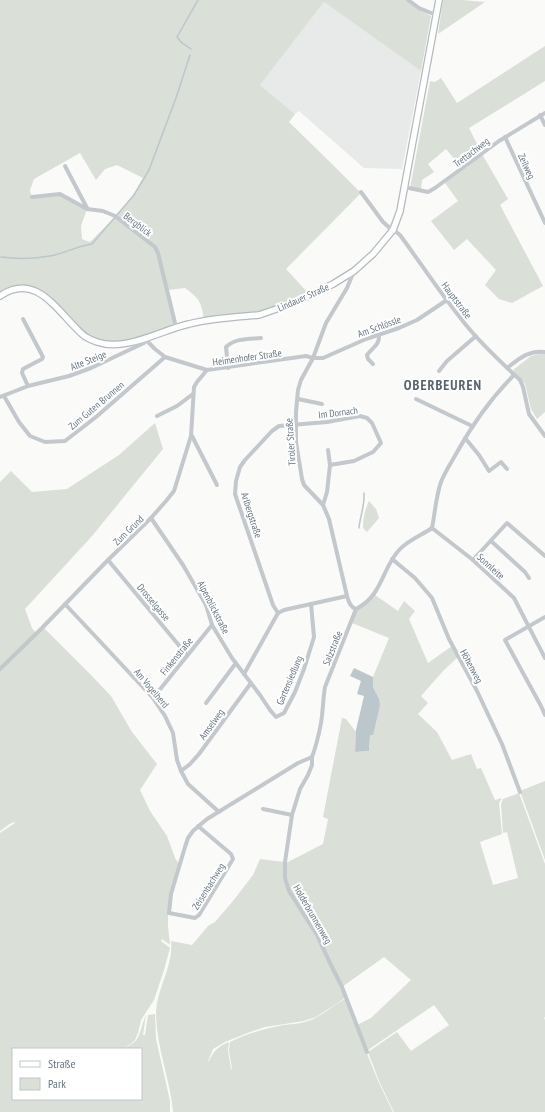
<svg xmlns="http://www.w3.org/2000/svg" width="545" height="1112" font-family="'PT Sans Narrow',sans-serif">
<rect width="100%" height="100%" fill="#fafaf8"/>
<polygon fill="#e8e9e9" points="324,2 421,71 402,169 364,168 299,111 295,114 260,85"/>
<g fill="#dadfd7" fill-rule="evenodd">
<path d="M 0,0 L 406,0 L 418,9 L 431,16 L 421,71 L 324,2 L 260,85 L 295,114 L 289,122 L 333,165 L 361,193 L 286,269 L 309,294 C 293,301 277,310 259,313 C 241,317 222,317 204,319 C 201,302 200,299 185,288 L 168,290 L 159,252 L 156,247 L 116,216 L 133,195 L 143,178 L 117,165 L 105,169 L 96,180 L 80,153 L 34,179 L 30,190 L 32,198 L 60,195 L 87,209 L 81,226 L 82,239 L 90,242 L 115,217 L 149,243 L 154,248 L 157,253 L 175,326 C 156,332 127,346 107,343 C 100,342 92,339 87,336 C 82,332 78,327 74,323 C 53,301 33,273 0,293 Z"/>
<polygon points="443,0 462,0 485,2 438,34"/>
<polygon points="545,46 545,81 469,128 481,152 461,167 446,149 428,164 434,172 422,180 421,190 410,188 430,81 435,82 441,78 457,103"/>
<polygon points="482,154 508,199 500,205 543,286 512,303 499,299 485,285 496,270 467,239 454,250 431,221 458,201 445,183"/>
<polygon points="539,354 545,354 545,412 537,419 531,409 525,384 513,370 531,356"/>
<polygon points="155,423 163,449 92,536 25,609 32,628 36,633 0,668 0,482 11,471 32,492 67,489 119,455"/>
<path d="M 369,501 L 376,509 L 379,518 L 367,532 L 363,528 C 363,517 365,510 369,501 Z"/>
<polygon points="375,595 398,611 404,601 415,611 409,619 428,663 452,646 458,657 444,670 421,696 428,703 418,714 437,732 452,760 471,754 477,769 481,768 495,800 502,798 499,803 502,834 480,842 493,885 518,878 507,832 503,833 501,804 503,799 519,793 545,864 545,1017 544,1018 545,1020 545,1112 394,1112 379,1081 368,1052 397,1032 411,1051 449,1025 434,1005 368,1050 357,1025 371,1018 411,980 384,957 342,987 331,963 287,884 286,863 323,844 328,819 323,817 342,718 346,719 356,732 355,752 369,751 370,735 376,693 373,687 373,677 389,638 352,623 357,610 367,603"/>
<path d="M 44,628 L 90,674 L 111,696 L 132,732 L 157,764 L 140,790 L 150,811 L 167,836 L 175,858 L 179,864 L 168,909 L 168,926 L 170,945 L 162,939 L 161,941 L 170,948 L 164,970 L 154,1000 L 141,1020 L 138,1033 L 135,1040 L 131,1044 L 125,1047 C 141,1044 140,1027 146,1015 L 143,1035 L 145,1035 L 148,1015 L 155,1014 L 156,1039 L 170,1101 L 170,1112 L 0,1112 L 0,833 L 15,823 L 15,822 C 9,823 5,828 0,831 L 0,670 ZM 13,1049 L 141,1049 L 141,1099 L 13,1099 Z"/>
<polygon points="545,781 545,860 520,791"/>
<path d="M 260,859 L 284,862 L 286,885 L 316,935 L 345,998 L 316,1017 L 304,1021 L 265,1027 L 250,1032 L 225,1042 L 213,1049 L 208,1061 L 209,1061 C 213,1051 219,1046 229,1042 L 228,1051 L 231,1069 L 232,1069 L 229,1051 L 230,1042 C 247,1033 265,1029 283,1025 C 291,1024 298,1024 305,1022 C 321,1018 331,1006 345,999 L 378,1081 L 393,1112 L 173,1112 C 170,1078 156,1047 156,1012 C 157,988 174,965 171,941 L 192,945 L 208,926 L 215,922 L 233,901 L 253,875 Z"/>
</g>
<polygon fill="#bbc7cb" points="354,668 373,677 373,687 379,699 380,705 373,735 370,735 369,751 355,752 356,730 364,696 357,694 361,681 350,676"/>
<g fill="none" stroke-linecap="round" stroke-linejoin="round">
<g stroke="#bbc7cb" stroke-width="1.5">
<polyline points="191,49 182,43 177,37 198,0"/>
<path d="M 1,257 C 17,259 34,259 50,256 C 65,253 78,246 92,244 L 134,195 L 149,170 L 176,98 L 190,55"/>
<path d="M 359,528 C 360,516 365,506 364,493"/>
</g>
<defs>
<path id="secondary" d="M 0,296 C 32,274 52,303 73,325 C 77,329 81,334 86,337 C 89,339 94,341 97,342 C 126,352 161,330 189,324 C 212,318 236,317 259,315 L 288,305 L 309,296 L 333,284 L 354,271 L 373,254 L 393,230 L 400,211 L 439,0"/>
</defs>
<use href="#secondary" stroke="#b3babf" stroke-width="8"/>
<g stroke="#c3c8cc" stroke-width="4">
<polyline points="408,0 419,8 436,15"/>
<polyline points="540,115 545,125"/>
<polyline points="505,137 545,223"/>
<polyline points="65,166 87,208"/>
<polyline points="404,187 428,192 435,188 480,155 499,141 545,113"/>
<path d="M 361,192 L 383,222 L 391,229 L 395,231 L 400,235 C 422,265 442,296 466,325 C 482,345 501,362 520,380 L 523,387 L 529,414 L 545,436"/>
<polyline points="32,197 60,194 87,209 103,211 115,216 155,247 158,253 176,327"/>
<path d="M 354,271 L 347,288 L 326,323 L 313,358 L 301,380 L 298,390 L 296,412 L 296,442 L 302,479 L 304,485 L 323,505 L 329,519 L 347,596 C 349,602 350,607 356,609"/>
<polyline points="23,319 43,357 42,359 23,369 22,373 28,386"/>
<polyline points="147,337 148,342 155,349 165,357 207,370 306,356 313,358 323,358 366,339 399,328 417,320 447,300"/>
<path d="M 373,364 L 368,359 L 367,355 C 372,348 380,345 379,335"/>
<path d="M 228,368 L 226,347 C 235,338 249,339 261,338"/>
<path d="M 507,368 C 520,358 529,350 545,352"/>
<polyline points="439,371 447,361 476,336"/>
<polyline points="4,396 19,422 30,436 45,442 65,441 96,417 165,357"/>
<polyline points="0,397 13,392 28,386 69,376 91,368 144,343 147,338"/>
<polyline points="298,399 322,404"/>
<polyline points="416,399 472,426"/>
<polyline points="157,416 177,406 193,394"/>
<polyline points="192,436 217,485"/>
<polyline points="465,438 479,455 489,471 501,462 507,469"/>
<polyline points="328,450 330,465"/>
<polyline points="151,518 183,565 206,605 212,625 232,658 260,695 270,710 276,717 284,713 295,692 304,669 314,637 311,604"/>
<polyline points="432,528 473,560 514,598 545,658"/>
<polyline points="491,541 525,572 529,578"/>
<polyline points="392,559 415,578 432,598 449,639 477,691 502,744 520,792"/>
<polyline points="108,560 187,655"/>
<polyline points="473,560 507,523 545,556"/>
<polyline points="65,604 153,698 165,716 173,733 177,760 181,771 188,784 219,812"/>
<polyline points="278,613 273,605 235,494 236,481 240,467 245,460 272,431 279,426 327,422 360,416 367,418 372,423 381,443 373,452 354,461 330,465 327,492 323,505"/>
<polyline points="545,617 505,640 541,706 545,715"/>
<polyline points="0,669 42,628 108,560 151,518 166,501 174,491 191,436 194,387 197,382 207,370"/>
<polyline points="244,674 278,613 284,610 347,596"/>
<polyline points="153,698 212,625"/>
<polyline points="206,703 236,663"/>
<polyline points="312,757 312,765 308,775 300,789 292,815 285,862 285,878 289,891 317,935 330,963 342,987 367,1052"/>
<polyline points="181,771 190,764 199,754 251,683"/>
<polyline points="263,809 292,815"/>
<path d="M 198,826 L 231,854 L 233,859 L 199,915 L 195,918 L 169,913 L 171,894 L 185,847 L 188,838 L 193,831 L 207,819 L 298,763 L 312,757 C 316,746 319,734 321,723 C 323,711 323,699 325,687 L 356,609 C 383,595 381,570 399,550 C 408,540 422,535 432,528 C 435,513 436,496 441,482 C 445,472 451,463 456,454 C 472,425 490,399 514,375"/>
</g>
<use href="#secondary" stroke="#fff" stroke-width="5.5"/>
</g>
<g text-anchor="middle" stroke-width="4" stroke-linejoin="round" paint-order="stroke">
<g font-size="10" fill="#657683" stroke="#fff">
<text transform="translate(471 152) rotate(-37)" y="4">Trettachweg</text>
<text transform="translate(527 166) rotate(65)" y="4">Zeilweg</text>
<text transform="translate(138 224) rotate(37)" y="4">Bergblick</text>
<text transform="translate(303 297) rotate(-24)" y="4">Lindauer Straße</text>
<text transform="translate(457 300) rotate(53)" y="4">Hauptstraße</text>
<text transform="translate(379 326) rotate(-20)" y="4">Am Schlössle</text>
<text transform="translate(247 357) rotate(-8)" y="4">Heimenhofer Straße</text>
<text transform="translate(88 360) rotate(-22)" y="4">Alte Steige</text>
<text transform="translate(96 405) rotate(-40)" y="4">Zum Guten Brunnen</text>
<text transform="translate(338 412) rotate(-7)" y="4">Im Dornach</text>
<text transform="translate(290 442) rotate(-94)" y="4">Tiroler Straße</text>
<text transform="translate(252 515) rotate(72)" y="4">Arlbergstraße</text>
<text transform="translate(128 530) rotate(-44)" y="4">Zum Grund</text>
<text transform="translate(491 566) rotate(42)" y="4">Sonnleite</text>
<text transform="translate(154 602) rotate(50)" y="4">Drosselgasse</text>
<text transform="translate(214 607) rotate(63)" y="4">Alpenblickstraße</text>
<text transform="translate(332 648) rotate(-68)" y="4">Salzstraße</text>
<text transform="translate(176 656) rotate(-51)" y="4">Finkenstraße</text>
<text transform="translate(472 666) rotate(62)" y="4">Höhenweg</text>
<text transform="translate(289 680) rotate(-67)" y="4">Gartensiedlung</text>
<text transform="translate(152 688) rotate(50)" y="4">Am Vogelherd</text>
<text transform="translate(211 724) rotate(-54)" y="4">Amselweg</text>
<text transform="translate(208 886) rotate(-58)" y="4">Zeisenbachweg</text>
<text transform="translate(313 914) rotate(60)" y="4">Holderbrunnenweg</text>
</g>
<g font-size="14" font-weight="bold" letter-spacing="1" fill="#57646e" stroke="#fff">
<text x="443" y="390">OBERBEUREN</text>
</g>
</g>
<rect x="12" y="1048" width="130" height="52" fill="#ffffff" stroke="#c1c8cd"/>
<rect x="20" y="1061" width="20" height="6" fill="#ffffff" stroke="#c1c8cd"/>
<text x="48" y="1068" font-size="12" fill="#657683">Straße</text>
<rect x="20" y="1078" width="20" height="12" fill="#dadfd7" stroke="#c1c8cd"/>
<text x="48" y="1088" font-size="12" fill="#657683">Park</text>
</svg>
